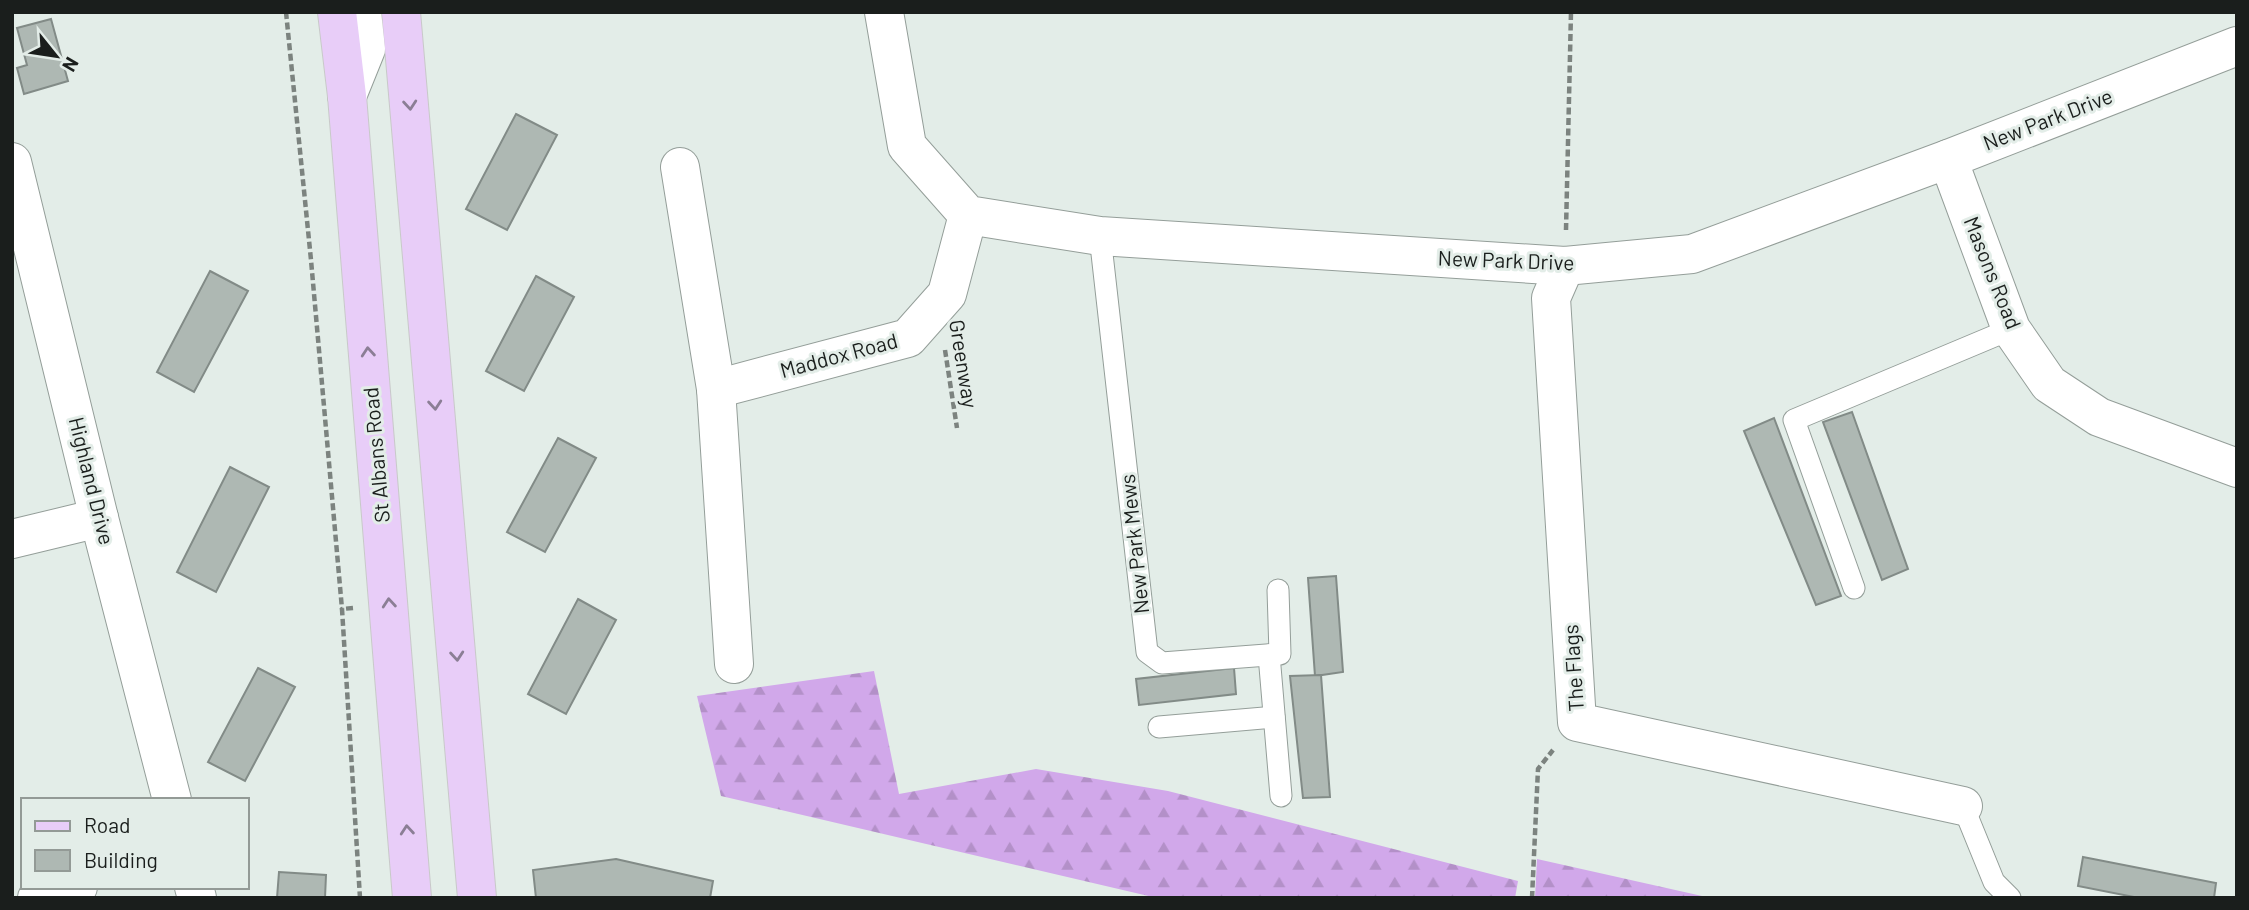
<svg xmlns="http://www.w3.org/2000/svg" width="2249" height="910" font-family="Barlow,sans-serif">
<defs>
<pattern id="forest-firs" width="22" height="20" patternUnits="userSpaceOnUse" patternTransform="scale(1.75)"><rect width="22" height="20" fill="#d1a8ea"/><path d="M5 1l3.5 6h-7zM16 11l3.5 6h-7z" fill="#b390c8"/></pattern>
</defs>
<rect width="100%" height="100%" fill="#e3ede8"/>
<g fill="url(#forest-firs)">
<polygon points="874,671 899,794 1036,769 1168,791 1518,881 1515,898 1157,898 721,796 697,696"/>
<polygon points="1537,859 1711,898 1535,898"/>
</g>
<g fill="#aeb8b3" stroke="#828b87" stroke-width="2">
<polygon points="51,19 68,81 24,94 17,68 27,65 17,28"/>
<polygon points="516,114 557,135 507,230 466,209"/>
<polygon points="210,271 248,291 194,392 157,372"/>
<polygon points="536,276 574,297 524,391 486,371"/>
<polygon points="1852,412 1908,569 1882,580 1823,422"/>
<polygon points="1774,418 1841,596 1816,605 1744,431"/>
<polygon points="558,438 596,458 545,552 507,532"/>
<polygon points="230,467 269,487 216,592 177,572"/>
<polygon points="1336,576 1343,672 1315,676 1308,578"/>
<polygon points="578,599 616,620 566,714 528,694"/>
<polygon points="258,668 295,687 245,781 208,762"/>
<polygon points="1234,668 1236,694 1139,705 1136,679"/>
<polygon points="1321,675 1330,797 1303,798 1290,676"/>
<polygon points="2083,857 2216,883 2214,898 2139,898 2078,886"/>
<polygon points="616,859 713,881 710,898 536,898 533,870"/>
<polygon points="279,872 326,875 325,898 277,898"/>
</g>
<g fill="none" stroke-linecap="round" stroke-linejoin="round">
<defs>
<g id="service">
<polyline points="1100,236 1147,652 1162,663 1280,654 1278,590"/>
<polyline points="1854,588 1794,420 2011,329"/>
<polyline points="1269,655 1281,796"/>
<polyline points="1159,727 1274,717"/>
<polyline points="1963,806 1994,882 2010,898"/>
</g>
<g id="minor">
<polyline points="884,12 907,146 968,215 1100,236 1565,266 1692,254 1948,159 2237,46"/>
<polyline points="1948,159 2011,329 2049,384 2099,417 2237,468"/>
<polyline points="12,162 99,518 172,800"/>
<polyline points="680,167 716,389 734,664"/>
<polyline points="1565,266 1551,298 1577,722 1963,806"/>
<polyline points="716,389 908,338 947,294 968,215"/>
<polyline points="12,539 99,518"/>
<polyline points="194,887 197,898"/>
<polyline points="37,898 78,887"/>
</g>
<polyline id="tertiary" points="347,96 366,49 362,12"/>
<g id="primary">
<polyline points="337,12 347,96 412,898"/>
<polyline points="401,12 477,898"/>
</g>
</defs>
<use href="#service" stroke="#949e99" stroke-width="23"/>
<use href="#minor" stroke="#949e99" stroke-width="40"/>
<use href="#tertiary" stroke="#949e99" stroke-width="40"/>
<use href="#primary" stroke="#c8c9c9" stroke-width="40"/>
<g stroke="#7c837f" stroke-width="4.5" stroke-dasharray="7 3.5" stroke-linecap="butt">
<polyline points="286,12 311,260 342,609"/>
<polyline points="1566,230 1571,12"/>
<polyline points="945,350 957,428"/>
<polyline points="353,608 342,609 360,898"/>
<polyline points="1532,898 1538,769 1553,750"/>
</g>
<use href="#service" stroke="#fff" stroke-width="21"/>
<use href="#minor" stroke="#fff" stroke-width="38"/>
<use href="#tertiary" stroke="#fff" stroke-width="38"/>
<use href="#primary" stroke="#e8cdf8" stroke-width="38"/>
</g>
<defs><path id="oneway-chevron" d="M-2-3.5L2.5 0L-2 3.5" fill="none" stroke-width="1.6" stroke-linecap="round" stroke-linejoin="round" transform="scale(1.75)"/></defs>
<g stroke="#8b7e95">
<use href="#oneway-chevron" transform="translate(410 105) rotate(85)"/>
<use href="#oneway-chevron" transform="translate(368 352) rotate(-95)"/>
<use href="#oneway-chevron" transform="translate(435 405) rotate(85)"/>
<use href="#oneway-chevron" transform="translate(389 603) rotate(-95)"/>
<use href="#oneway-chevron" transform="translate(457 656) rotate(85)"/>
<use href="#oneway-chevron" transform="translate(407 830) rotate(-95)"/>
</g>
<g text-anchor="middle" stroke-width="6" stroke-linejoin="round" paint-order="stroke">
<g font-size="21" fill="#1a1e1c" stroke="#e3ede8">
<text transform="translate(2048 120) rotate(-21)" y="7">New Park Drive</text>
<text transform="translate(1506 261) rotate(2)" y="7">New Park Drive</text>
<text transform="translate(1992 273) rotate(68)" y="7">Masons Road</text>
<text transform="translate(839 356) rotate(-15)" y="7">Maddox Road</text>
<text transform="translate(963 364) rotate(81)" y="7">Greenway</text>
<text transform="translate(377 455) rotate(-95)" y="7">St Albans Road</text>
<text transform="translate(91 481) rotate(76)" y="7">Highland Drive</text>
<text transform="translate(1135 544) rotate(-96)" y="7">New Park Mews</text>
<text transform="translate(1574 668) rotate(-94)" y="7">The Flags</text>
</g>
</g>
<rect width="2249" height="910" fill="none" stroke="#1a1e1c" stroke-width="28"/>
<rect x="21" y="798" width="228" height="91" fill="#e3ede8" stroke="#939a96" stroke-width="2"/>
<rect x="35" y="821" width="35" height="10" fill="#e8cdf8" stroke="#939a96" stroke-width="2"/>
<text x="84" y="833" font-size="21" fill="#1a1e1c">Road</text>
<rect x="35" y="850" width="35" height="21" fill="#aeb8b3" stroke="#939a96" stroke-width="2"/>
<text x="84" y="868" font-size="21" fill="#1a1e1c">Building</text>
<g transform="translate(56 56) rotate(120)" stroke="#e3ede8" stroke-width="5" paint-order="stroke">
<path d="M0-5L12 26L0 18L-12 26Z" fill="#1a1e1c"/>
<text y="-10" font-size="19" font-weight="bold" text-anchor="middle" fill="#1a1e1c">N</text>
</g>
</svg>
